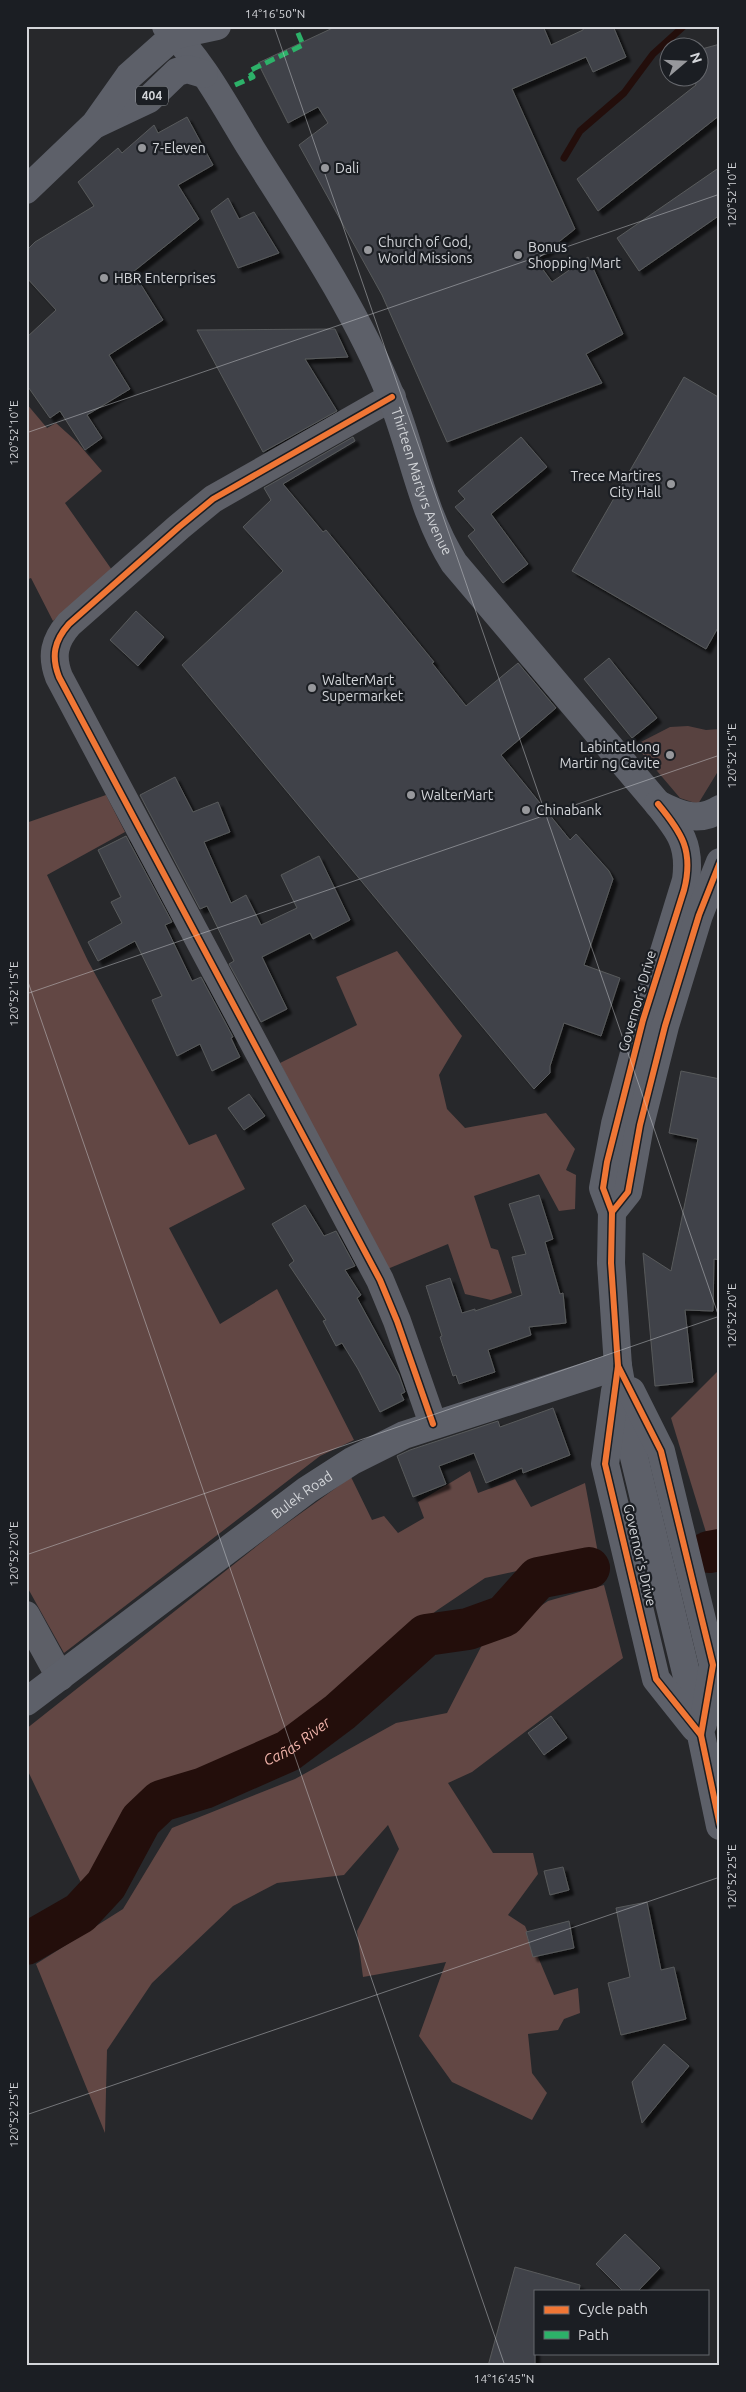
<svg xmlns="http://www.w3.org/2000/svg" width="746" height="2392" font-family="Ubuntu,sans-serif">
<defs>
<filter id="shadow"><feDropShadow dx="4.5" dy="4.5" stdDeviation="1" flood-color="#0009"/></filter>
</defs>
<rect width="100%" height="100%" fill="#27282b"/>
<polygon fill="#584240" points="688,726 706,730 720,729 720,768 698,804 680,798 635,745 670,727"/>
<g fill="#624744">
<polygon points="26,403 47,428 56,423 77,442 102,471 65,503 112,570 53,621 31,578 26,580"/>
<polygon points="106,795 125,832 47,875 88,961 189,1145 216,1134 245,1189 169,1228 220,1324 277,1289 354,1440 320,1456 64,1653 26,1585 26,823"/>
<polygon points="397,951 462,1036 439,1075 447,1109 465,1128 546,1113 575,1149 566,1170 576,1175 575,1209 559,1211 539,1174 474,1196 491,1248 498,1250 512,1293 491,1300 465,1294 448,1244 385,1270 280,1063 357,1025 336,977"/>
<polygon points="720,1369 720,1578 671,1418"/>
<polygon points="470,1471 478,1493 515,1479 531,1507 585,1483 598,1553 485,1578 436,1611 338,1697 282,1742 171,1783 134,1808 84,1889 26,1767 26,1729 272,1534 351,1477 372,1520 384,1516 398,1533 424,1518 418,1502"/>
<polygon points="604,1585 623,1658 472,1772 448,1783 493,1853 533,1853 538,1874 508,1915 525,1926 554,1995 578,1988 580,2013 564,2019 558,2030 528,2034 532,2073 547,2093 532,2120 452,2082 419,2036 446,1962 363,1977 357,1931 399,1849 388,1825 344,1875 277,1883 233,1906 152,1983 107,2050 105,2133 36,1964 123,1909 172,1828 295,1779 396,1723 447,1713 482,1645 548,1601"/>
</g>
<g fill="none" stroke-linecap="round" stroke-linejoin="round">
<polyline stroke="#230e0b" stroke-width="7" points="564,158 580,131 624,93 653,54 684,26"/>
<g stroke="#230e0b" stroke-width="42">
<polyline points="709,1552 720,1550"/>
<path id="s1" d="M 26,1944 L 80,1913 L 106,1885 L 141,1820 L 161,1801 L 204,1788 L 288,1751 L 340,1712 L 426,1635 L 468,1629 L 504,1616 L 538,1578 L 589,1568"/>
</g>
</g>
<g fill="#404348" stroke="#585a5c" filter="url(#shadow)">
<polygon points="337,26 543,26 551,45 583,30 584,26 613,26 626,57 593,72 586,57 512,89 575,229 536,260 552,282 588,257 623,334 586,354 602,383 447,442 382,295 299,145 328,123 318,107 288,123 258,63"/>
<polygon points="720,44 720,115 598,211 577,179 696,85 694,78 698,78 698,50"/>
<polygon points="187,117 213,165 178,185 199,219 133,272 163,320 109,355 130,389 87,415 102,438 85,450 60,411 50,418 26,384 26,338 56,310 26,277 26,251 35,242 94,206 78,182 118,148 122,153 154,125 158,133"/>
<polygon points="720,167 720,215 639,271 617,238"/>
<polygon points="228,198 239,219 254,212 279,253 238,268 211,211"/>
<polygon points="335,329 348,357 305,359 337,411 263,452 197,330"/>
<polygon points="684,377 720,398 720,624 706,649 572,571"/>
<polygon points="353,437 355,441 283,484 323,532 326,530 434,662 432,663 466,706 518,663 556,708 501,755 570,840 576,834 609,871 613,879 584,965 620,978 601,1036 564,1023 550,1066 550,1073 534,1089 182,665 283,571 243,527 271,500 264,488"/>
<polygon points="521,437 547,467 491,514 528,564 503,583 468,536 475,530 455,507 465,499 458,491"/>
<polygon points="136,611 164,637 138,666 110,640"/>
<polygon points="609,658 657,718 632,738 584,679"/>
<polygon points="175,777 193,812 218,802 230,832 204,842 231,903 246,895 261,925 297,908 281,875 319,856 350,920 313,939 310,933 262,957 287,1009 261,1022 229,964 234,961 207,906 200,909 140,795"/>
<polygon points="126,836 172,922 165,925 192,981 201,977 233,1037 231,1038 240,1057 212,1071 200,1044 177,1056 152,1000 162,996 135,941 98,961 88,942 122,923 111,902 121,897 98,850"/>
<polygon points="681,1071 720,1079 720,1260 714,1259 713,1311 685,1310 693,1382 655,1386 643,1253 671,1271 698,1139 669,1133"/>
<polygon points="249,1094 265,1116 244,1130 228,1108"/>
<polygon points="539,1195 553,1239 545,1242 560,1294 563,1293 566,1323 529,1327 531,1335 488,1350 495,1372 459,1384 456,1375 453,1376 440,1337 442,1336 426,1286 450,1278 462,1313 475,1309 475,1311 522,1295 512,1257 526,1254 509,1204"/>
<polygon points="305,1205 324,1236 336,1231 355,1266 345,1270 361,1295 357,1298 399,1375 405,1392 401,1394 404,1400 380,1412 358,1369 342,1343 336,1346 323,1321 326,1320 289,1265 294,1261 272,1224"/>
<polygon points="553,1408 570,1455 523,1473 522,1468 486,1483 474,1453 439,1466 446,1484 413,1497 397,1456 410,1450 498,1421 500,1427"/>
<polygon points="551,1716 567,1738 544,1755 528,1733"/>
<polygon points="563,1867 569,1890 550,1895 544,1871"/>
<polygon points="647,1902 661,1970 674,1967 686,2019 621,2035 608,1983 630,1977 616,1908"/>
<polygon points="569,1921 574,1948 533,1957 526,1932"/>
<polygon points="664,2044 689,2066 642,2123 632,2082"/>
<polygon points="625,2234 660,2268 638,2291 623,2291 596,2264"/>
<polygon points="515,2267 580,2285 579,2291 535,2291 535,2366 488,2366"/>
</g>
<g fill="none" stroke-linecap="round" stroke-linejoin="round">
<g stroke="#5d5f67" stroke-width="28">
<path d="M 392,397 L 213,499 L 179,527 L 69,624 C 54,641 51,656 59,677 L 380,1280 L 397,1321 L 433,1424"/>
<polyline points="26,1615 60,1677"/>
</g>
<g stroke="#5d6069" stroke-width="28">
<path id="s2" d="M 166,26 C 202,61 226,108 252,150 C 301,228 355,308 390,394 C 413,450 421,511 454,563 L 658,804 C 679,830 691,844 686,880 L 643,1020 L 615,1124 L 603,1188 L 612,1212 L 611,1263 L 618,1366 L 634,1457 L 701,1735 L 720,1826"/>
<polyline points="96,124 149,99 177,72 187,69 204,74"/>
<polyline points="26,190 95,124 129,76 175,35 217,26"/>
<path d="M 658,804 C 679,815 699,823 720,809"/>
<polyline points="612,1212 628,1192 640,1125 665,1026 699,915 720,862"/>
<polyline points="615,1391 605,1464 656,1679 695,1728"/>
<polyline points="631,1391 661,1451 713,1665 703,1724"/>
<path id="s3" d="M 26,1702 L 307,1490 L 352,1461 L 404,1435 L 618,1366"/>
</g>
<polyline stroke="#2db169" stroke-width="5" stroke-dasharray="10 5" stroke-linecap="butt" points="235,85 253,77 249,71 303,45 295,26"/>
<defs>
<g id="cycleway">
<path d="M 392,397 L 213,499 L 179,527 L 69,624 C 54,641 51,656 59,677 L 380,1280 L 397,1321 L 433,1424"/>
<path d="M 658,804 C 682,833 694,851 684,890 L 643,1020 L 607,1162 L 603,1188 L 612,1212 L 611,1263 L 618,1366 L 605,1464 L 656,1679 L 701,1735"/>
<polyline points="612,1212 628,1192 640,1125 665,1026 699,915 720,862"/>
<polyline points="618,1366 661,1451 713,1665 701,1735 720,1826"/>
</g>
</defs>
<use href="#cycleway" stroke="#1b1e23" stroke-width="9"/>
<use href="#cycleway" stroke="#f07635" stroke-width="6"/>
</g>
<path fill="none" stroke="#d3d5d9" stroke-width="1" stroke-opacity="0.45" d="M 274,26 L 720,1320M 26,433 L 720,194M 26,976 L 505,2366M 26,994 L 720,755M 26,1555 L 720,1316M 26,2115 L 720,1877"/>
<g fill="#97989c" stroke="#1b1e23" stroke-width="2">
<circle cx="142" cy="148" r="5"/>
<circle cx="325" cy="168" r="5"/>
<circle cx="368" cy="250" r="5"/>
<circle cx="518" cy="255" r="5"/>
<circle cx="104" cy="278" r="5"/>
<circle cx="671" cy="484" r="5"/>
<circle cx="312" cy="688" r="5"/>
<circle cx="670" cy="755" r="5"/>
<circle cx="411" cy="795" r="5"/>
<circle cx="526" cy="810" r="5"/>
</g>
<g text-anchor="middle" stroke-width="4.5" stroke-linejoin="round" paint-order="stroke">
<rect fill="#1b1e23" stroke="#9c9ea2" stroke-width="1" x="136" y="86.5" width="32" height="19" rx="4"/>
<g font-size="12" font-weight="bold" fill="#d3d5d9">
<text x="152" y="100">404</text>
</g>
<g font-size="14" fill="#d3d5d9" stroke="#1b1e23" text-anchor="start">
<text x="152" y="153">7-Eleven</text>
<text x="335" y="173">Dali</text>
<text x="378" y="247">Church of God,<tspan x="378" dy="16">World Missions</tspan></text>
<text x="528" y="252">Bonus<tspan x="528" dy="16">Shopping Mart</tspan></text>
<text x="114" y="283">HBR Enterprises</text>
<text x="661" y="481" text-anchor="end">Trece Martires<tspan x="661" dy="16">City Hall</tspan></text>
<text x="322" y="685">WalterMart<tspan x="322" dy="16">Supermarket</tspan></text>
<text x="660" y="752" text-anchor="end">Labintatlong<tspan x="660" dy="16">Martir ng Cavite</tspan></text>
<text x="421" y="800">WalterMart</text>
<text x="536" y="815">Chinabank</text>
</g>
<g font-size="14" fill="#d3d5d9" stroke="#1b1e23">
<text dy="5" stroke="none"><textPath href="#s2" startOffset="525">Thirteen Martyrs Avenue</textPath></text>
<text transform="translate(637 1001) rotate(-74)" y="5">Governor's Drive</text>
<text dy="5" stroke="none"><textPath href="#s3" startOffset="345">Bulek Road</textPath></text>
<text transform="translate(640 1555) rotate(77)" y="5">Governor's Drive</text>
</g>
<g font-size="15" font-style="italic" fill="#f1b4ab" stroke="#1b1e23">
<text dy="5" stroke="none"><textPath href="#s1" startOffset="351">Cañas River</textPath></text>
</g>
</g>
<rect width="746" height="2392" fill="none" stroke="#1b1e23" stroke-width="55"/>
<rect x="534" y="2290" width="175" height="65" fill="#1b1e23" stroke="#65676c"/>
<rect x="544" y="2306" width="25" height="8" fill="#f07635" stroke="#65676c"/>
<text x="578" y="2314" font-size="15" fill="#d3d5d9">Cycle path</text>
<rect x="544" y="2331" width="25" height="8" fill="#2db169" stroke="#65676c"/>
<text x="578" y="2340" font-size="15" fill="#d3d5d9">Path</text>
<g transform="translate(684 62) rotate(71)"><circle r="24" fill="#1b1e23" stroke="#65676c"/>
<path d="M0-4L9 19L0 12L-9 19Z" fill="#97989c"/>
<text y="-8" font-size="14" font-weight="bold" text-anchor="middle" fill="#d3d5d9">N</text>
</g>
<rect x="28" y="28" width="690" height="2336" fill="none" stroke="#d3d5d9" stroke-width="2"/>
<g font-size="12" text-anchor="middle" fill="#d3d5d9">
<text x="275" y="18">14°16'50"N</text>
<text transform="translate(732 195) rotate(-90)" y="4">120°52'10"E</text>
<text transform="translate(14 433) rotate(-90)" y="4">120°52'10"E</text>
<text transform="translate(732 756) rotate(-90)" y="4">120°52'15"E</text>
<text transform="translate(14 994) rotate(-90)" y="4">120°52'15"E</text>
<text transform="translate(732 1316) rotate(-90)" y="4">120°52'20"E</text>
<text transform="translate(14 1554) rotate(-90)" y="4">120°52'20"E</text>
<text transform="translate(732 1877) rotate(-90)" y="4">120°52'25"E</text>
<text transform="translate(14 2115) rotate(-90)" y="4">120°52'25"E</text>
<text x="504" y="2383">14°16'45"N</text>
</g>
</svg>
